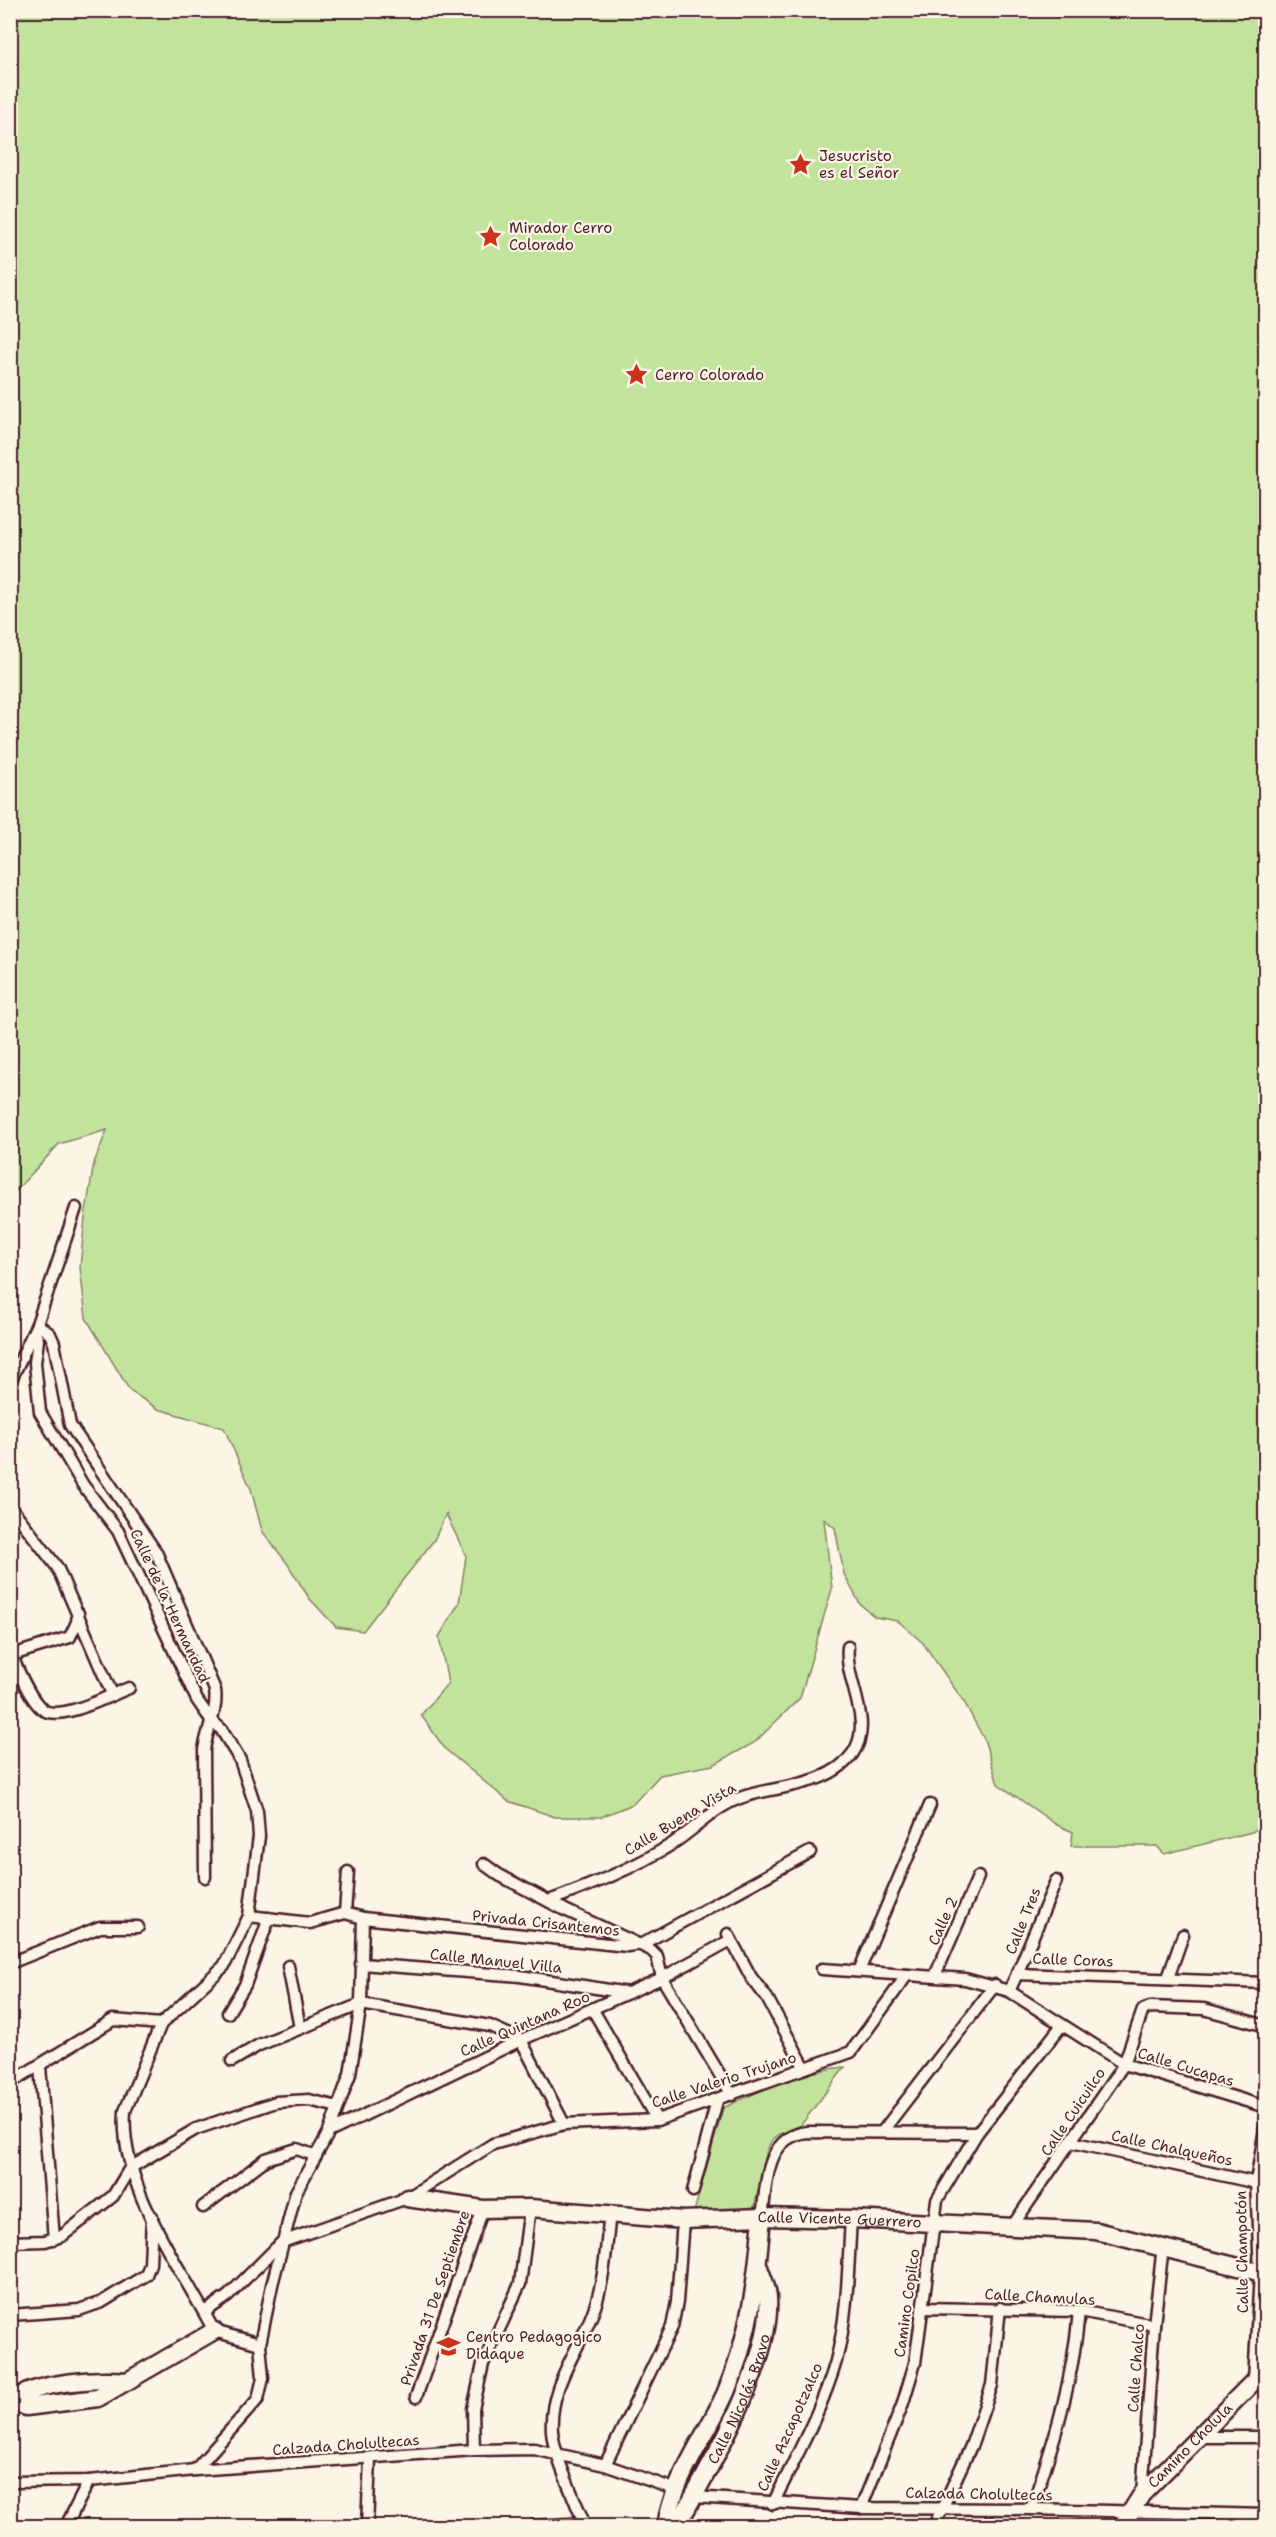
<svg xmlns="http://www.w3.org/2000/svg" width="1276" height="2537" font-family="'Shantell Sans',sans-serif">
<rect width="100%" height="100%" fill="#fcf5e5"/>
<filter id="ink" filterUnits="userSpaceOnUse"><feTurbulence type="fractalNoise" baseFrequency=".0167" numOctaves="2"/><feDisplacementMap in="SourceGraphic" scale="12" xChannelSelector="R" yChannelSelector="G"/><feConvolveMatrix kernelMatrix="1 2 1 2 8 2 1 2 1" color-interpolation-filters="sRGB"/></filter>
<g filter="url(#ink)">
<g fill="#c1e39c" stroke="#868164" stroke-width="1.5">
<polygon points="11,10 1265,11 1265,1824 1252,1832 1164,1854 1157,1846 1071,1846 1073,1832 1057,1825 998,1784 984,1739 964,1702 923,1643 898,1621 875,1617 860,1604 844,1574 835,1528 824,1519 832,1589 800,1698 754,1743 713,1765 660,1775 633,1804 601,1817 555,1817 508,1801 445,1749 421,1715 448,1683 439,1637 459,1603 466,1556 446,1514 434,1540 363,1631 336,1627 309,1598 287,1563 262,1531 251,1489 224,1428 158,1409 130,1391 86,1318 80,1267 85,1217 94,1163 107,1130 59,1144 11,1196"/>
<path d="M 845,2067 L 801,2125 L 780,2134 L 772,2140 L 767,2150 L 754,2209 L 694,2212 L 723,2108 C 760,2091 804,2070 845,2067 Z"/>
</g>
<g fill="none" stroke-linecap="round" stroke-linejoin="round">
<defs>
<g id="street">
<path d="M 37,1324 L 50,1334 L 54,1343 L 70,1425 L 156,1552 L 215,1690 C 218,1711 207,1729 204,1750 L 205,1877"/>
<path d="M 34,1331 L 38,1340 L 35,1363 L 40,1412 L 83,1485 L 118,1531 L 197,1700 L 211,1720 L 221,1729 L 240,1760 L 257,1811 L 259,1836 L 249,1916 L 224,1966 L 161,2024 L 125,2111 C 119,2187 180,2265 214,2331 L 260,2344"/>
<polyline points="10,1382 37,1324 76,1208"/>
<polyline points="10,1506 57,1567 112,1694"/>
<path d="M 10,1652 C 17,1668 29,1698 42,1709 C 59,1723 110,1695 129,1688"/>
<polyline points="12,1655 70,1637 77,1622 78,1613"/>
<polyline points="484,1864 499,1875 565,1910 651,1950 657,1956 662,1978 732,2095"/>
<path d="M 549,1901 C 591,1885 635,1868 672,1844 C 695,1829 715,1807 740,1798 C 774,1785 829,1788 853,1753 C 875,1721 844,1681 848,1647"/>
<polyline points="345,1913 348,1872"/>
<polyline points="249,1916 310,1923 345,1913 363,1918 627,1946 642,1944 810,1852"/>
<polyline points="728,1934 751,1977 767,1998 805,2068"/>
<polyline points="10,1963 100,1927 138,1927"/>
<polyline points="361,1964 520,1976 628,1993"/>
<polyline points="288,1966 300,2028"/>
<polyline points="822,1969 965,1979 1009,1991 1017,1974 1266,1983"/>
<polyline points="859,1971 930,1805"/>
<polyline points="1017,1974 1056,1881"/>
<polyline points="935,1976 978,1877"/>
<polyline points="1168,1978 1183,1935"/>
<polyline points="1009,1991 1124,2064 1266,2107"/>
<polyline points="593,2010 657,2120"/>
<polyline points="228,2013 245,1985 269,1918"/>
<polyline points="232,2061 259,2045 361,2004 490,2026 521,2040 564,2124"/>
<polyline points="40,2066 54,2239"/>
<polyline points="10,2083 113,2020 161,2024"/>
<polyline points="329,2132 521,2040 662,1978 731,1940"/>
<polyline points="882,2132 995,1985"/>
<polyline points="1071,2142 1266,2185"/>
<polyline points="693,2191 717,2101"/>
<polyline points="203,2207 266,2159 297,2149 316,2156"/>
<path d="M 762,2217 C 767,2183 765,2137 807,2132 L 977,2133"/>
<polyline points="1013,2225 1124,2064 1143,2010 1150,2007 1204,2009 1266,2026"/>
<polyline points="10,2242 45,2241 62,2236 113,2196 130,2168 196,2129 276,2102 309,2100 338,2107"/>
<polyline points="922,2308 1079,2311 1154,2325"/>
<polyline points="205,2312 228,2296 282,2242 407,2198 493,2144 564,2124 657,2120 851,2052 907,1975"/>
<polyline points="10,2315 79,2310 102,2302 146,2275 150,2264 152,2216"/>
<polyline points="1254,2381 1260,2272 1256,2182 1266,2123"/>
<polyline points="416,2397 483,2209"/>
<polyline points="1198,2437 1266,2437"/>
<polyline points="474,2450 473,2409 483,2364 520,2284 530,2208"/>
<polyline points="605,2465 672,2327 677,2302 683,2220"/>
<polyline points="195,2470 258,2399 263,2378 260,2344 272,2285 296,2192 329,2132 350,2074 361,2004 363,1918"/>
<polyline points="10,2482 89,2481 195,2470 474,2450 534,2449 605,2465 677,2490"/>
<polyline points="1142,2494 1154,2325 1163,2246"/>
<polyline points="693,2497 861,2508 1031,2509 1266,2515"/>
<path d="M 773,2504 C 795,2458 822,2410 836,2361 C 848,2315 848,2266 851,2219"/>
<polyline points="861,2508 902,2406 915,2363 937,2200 977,2133 1062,2025"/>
<path d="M 1031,2509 C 1054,2443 1073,2381 1079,2311"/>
<polyline points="66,2526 89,2481"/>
<polyline points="367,2526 370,2460"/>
<polyline points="534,2526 584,2523"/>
<path d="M 585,2526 C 576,2501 554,2457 552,2431 C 549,2385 578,2353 593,2312 C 605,2281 606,2246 610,2213"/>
<polyline points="934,2526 971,2446 992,2385 1000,2308"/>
</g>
<g id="secondary">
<path id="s1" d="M 407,2198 L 483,2209 L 530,2208 L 683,2220 L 762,2217 L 851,2219 L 1096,2231 L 1266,2274"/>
<polyline points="10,2400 26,2407 98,2398 214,2331"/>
<path d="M 11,2400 C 41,2382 93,2378 128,2381"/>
<path d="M 666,2526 C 673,2479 707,2435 726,2392 C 750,2336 757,2277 762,2217"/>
<path id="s2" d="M 677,2526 C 708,2470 773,2362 768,2298 C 768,2288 762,2277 759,2267"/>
<path id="s3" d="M 1122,2526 L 1142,2494 L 1266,2369"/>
</g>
</defs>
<use href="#street" stroke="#4a1f2b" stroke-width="15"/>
<use href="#secondary" stroke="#4a1f2b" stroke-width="21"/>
<use href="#street" stroke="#fcf5e5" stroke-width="10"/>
<use href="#secondary" stroke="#fcf5e5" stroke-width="16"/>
</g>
</g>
<defs>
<symbol id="sight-bare" viewBox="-9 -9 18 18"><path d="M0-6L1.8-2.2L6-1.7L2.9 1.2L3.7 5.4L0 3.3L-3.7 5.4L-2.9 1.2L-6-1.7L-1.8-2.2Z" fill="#c8321e" stroke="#fcf5e5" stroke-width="2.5" paint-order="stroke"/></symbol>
<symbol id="school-bare" viewBox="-9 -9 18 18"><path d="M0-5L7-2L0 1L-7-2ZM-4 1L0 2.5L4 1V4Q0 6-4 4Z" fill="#c8321e" stroke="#fcf5e5" stroke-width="2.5" paint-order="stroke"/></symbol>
</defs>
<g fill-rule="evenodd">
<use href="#sight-bare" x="784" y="148" width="33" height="33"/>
<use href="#sight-bare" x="474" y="220" width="33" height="33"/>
<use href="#sight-bare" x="620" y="358" width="33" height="33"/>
<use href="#school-bare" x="432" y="2330" width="33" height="33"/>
</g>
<g text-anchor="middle" stroke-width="4.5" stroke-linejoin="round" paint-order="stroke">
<g font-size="15" fill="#4a1f2b" stroke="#fcf5e5" text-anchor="start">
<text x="819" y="161">Jesucristo<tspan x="819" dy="17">es el Señor</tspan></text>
<text x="509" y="233">Mirador Cerro<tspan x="509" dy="17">Colorado</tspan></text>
<text x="655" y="380">Cerro Colorado</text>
<text x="466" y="2342">Centro Pedagogico<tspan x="466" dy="17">Didaque</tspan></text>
</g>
<g font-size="15" fill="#4a1f2b" stroke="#fcf5e5">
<text transform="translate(170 1606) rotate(65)" y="5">Calle de la Hermandad</text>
<text transform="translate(680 1819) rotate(-31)" y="5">Calle Buena Vista</text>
<text transform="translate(943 1921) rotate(-66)" y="5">Calle 2</text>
<text transform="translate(1023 1921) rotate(-68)" y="5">Calle Tres</text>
<text transform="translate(546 1923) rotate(6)" y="5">Privada Crisantemos</text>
<text transform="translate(1073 1960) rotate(2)" y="5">Calle Coras</text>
<text transform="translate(496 1961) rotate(6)" y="5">Calle Manuel Villa</text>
<text transform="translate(525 2024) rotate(-24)" y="5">Calle Quintana Roo</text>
<text transform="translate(1186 2067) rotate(17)" y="5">Calle Cucapas</text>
<text transform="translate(724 2080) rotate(-18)" y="5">Calle Valerio Trujano</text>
<text transform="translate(1073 2112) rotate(-56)" y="5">Calle Cuicuilco</text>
<text transform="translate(1172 2148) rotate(12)" y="5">Calle Chalqueños</text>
<text dy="5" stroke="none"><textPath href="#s1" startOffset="434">Calle Vicente Guerrero</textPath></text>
<text transform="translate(1242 2252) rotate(-91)" y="5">Calle Champotón</text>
<text transform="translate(1040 2297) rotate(3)" y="5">Calle Chamulas</text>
<text transform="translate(435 2298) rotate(-71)" y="5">Privada 31 De Septiembre</text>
<text transform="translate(907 2303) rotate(-82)" y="5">Camino Copilco</text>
<text transform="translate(1136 2368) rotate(-86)" y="5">Calle Chalco</text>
<text dy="5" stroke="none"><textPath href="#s2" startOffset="142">Calle Nicolás Bravo</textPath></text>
<text transform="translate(790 2427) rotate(-66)" y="5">Calle Azcapotzalco</text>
<text transform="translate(346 2445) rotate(-4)" y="5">Calzada Cholultecas</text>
<text dy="5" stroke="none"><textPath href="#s3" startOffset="106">Camino Cholula</textPath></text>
<text transform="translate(979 2494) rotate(1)" y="5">Calzada Cholultecas</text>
</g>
</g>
<rect width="1276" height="2537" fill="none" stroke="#fcf5e5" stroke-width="36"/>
<rect x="18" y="18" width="1240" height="2501" fill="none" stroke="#4a1f2b" stroke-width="2" filter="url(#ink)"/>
</svg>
